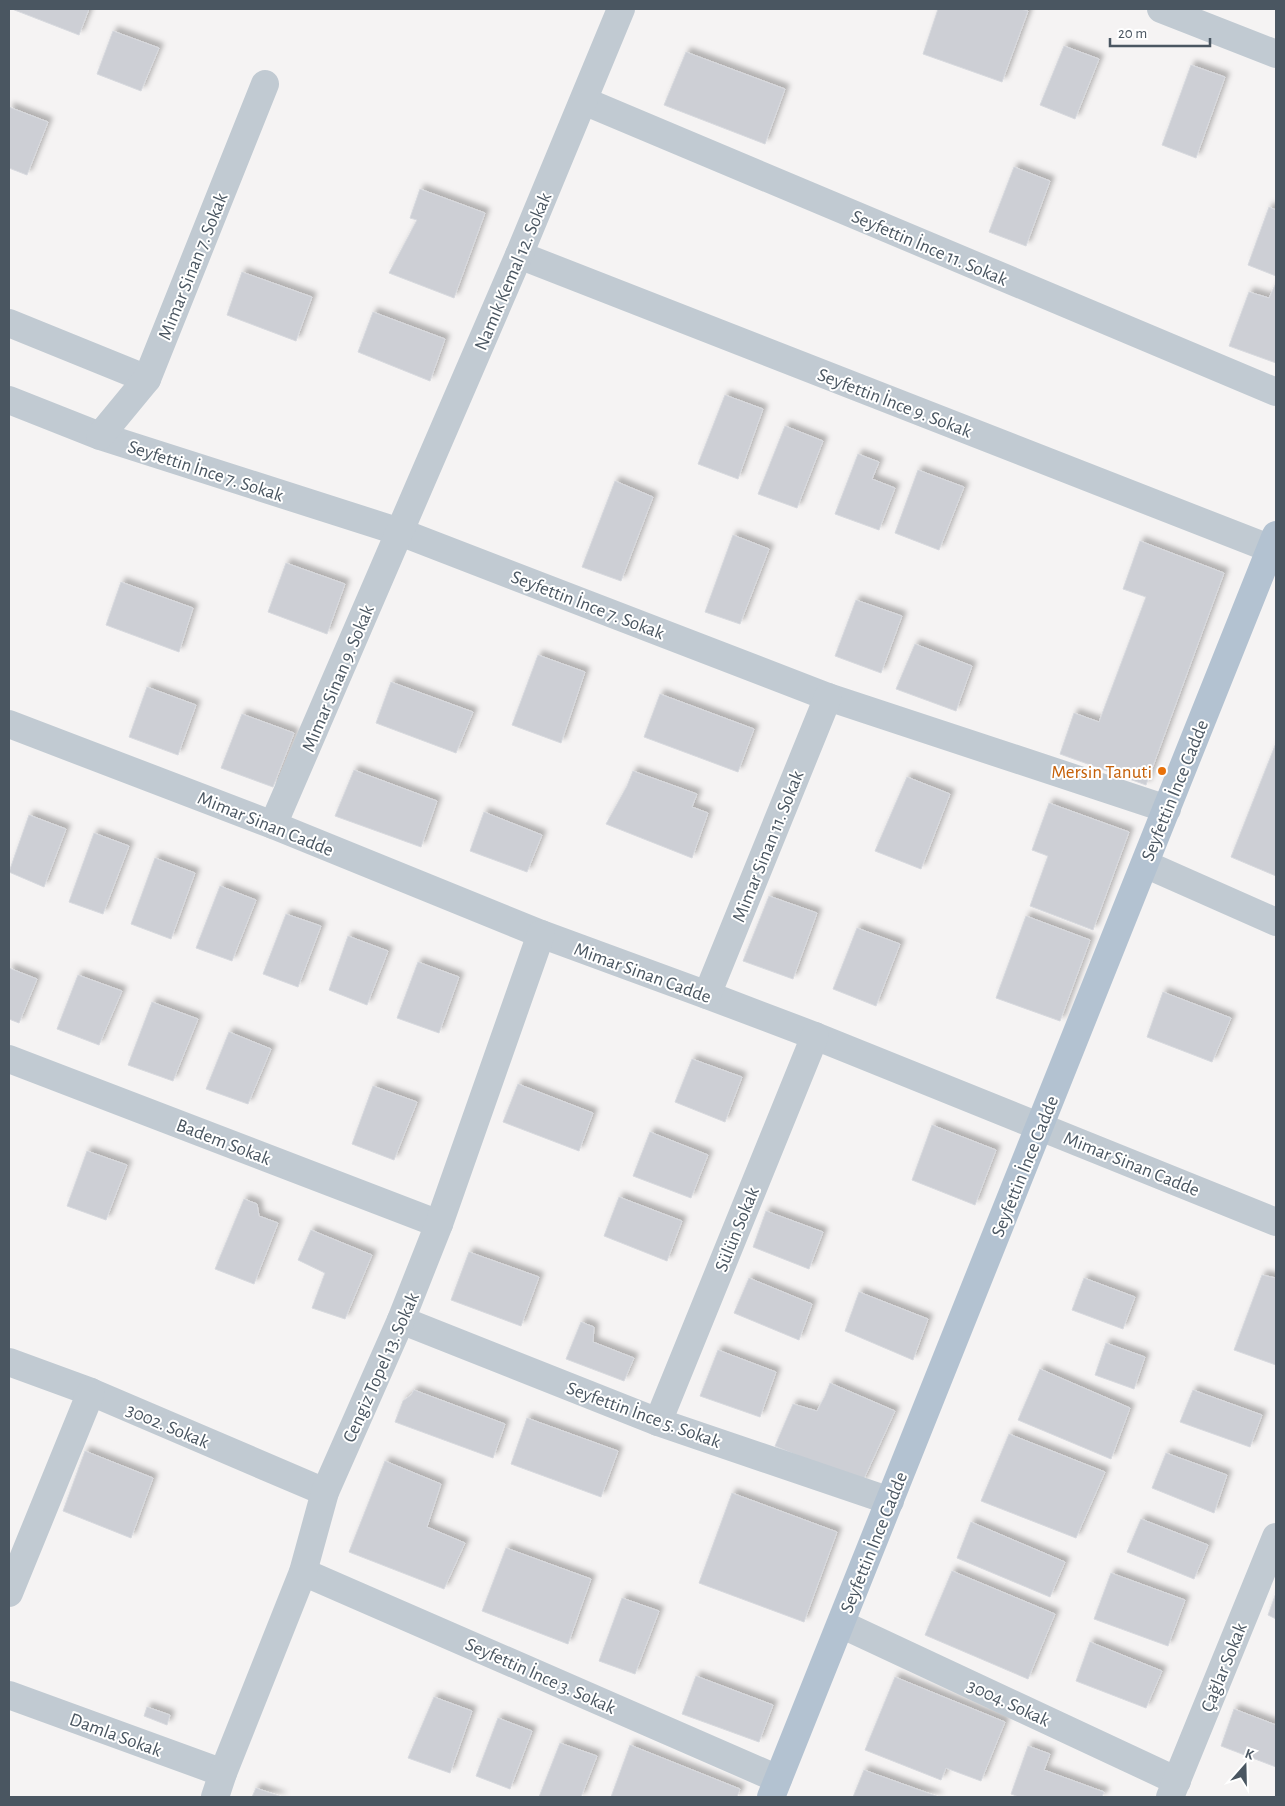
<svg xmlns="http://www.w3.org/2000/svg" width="1285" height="1806" font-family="'Alegreya Sans',sans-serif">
<defs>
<filter id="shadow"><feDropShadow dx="4.5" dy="-4.5" stdDeviation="2.5" flood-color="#0004"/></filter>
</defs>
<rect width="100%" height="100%" fill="#f5f3f3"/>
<g fill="#cdcfd5" stroke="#d7d9de" filter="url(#shadow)">
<polygon points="12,9 89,9 79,35"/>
<polygon points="938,9 1020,9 1028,11 1002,82 923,54"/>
<polygon points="113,31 159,48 141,91 97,74"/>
<polygon points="1064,46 1099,59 1075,119 1040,105"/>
<polygon points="686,52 785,89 765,144 664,105"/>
<polygon points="1191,65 1225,77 1196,158 1162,145"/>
<polygon points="9,107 48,122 27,175 9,168"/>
<polygon points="1014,167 1050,181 1026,246 989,232"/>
<polygon points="420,189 485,213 454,298 389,273 417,220 410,218"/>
<polygon points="1269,207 1276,210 1276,276 1248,265"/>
<polygon points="242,272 312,297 296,341 227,315"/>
<polygon points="1275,285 1276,286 1276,363 1229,346 1249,292 1269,298"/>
<polygon points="373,312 445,339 430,381 358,352"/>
<polygon points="725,395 763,409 738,479 698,464"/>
<polygon points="785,426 823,441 797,508 758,494"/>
<polygon points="858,454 879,462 872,479 895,488 879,530 835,514"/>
<polygon points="918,470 964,487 939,550 895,533"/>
<polygon points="615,481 653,497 621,581 582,567"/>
<polygon points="733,535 769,549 740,624 705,612"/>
<polygon points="1140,541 1224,573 1146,785 1060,754 1074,713 1099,722 1146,597 1123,589"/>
<polygon points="286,563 345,584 327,634 268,612"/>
<polygon points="121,582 193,608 179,652 106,625"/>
<polygon points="856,600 902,616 881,673 835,656"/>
<polygon points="915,644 972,666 956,711 896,689"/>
<polygon points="538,655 585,672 561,743 512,725"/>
<polygon points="391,682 473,712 456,753 376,723"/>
<polygon points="147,687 196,705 178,755 129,737"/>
<polygon points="660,694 754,729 738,772 644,737"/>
<polygon points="242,714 294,733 273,787 221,768"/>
<polygon points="1276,743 1276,876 1231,857"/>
<polygon points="354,770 437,801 421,847 335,816"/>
<polygon points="633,771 697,794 692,807 708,813 692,858 606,824 627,786"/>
<polygon points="907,777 950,794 921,869 875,851"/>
<polygon points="1049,803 1129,832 1093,930 1030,906 1048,856 1032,850"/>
<polygon points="484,812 542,835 527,872 470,851"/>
<polygon points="29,815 66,829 44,887 9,872"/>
<polygon points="94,833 129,846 103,914 69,902"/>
<polygon points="155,858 195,873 171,939 131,924"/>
<polygon points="220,886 256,900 232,961 196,948"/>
<polygon points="769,896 817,913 793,979 743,961"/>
<polygon points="286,914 321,926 298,987 263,974"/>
<polygon points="1026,916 1090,940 1060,1021 996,998"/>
<polygon points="857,928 900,944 876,1006 833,989"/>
<polygon points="348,936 388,951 367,1005 329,990"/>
<polygon points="418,962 459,977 439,1033 397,1018"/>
<polygon points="9,968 37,979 19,1023 9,1019"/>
<polygon points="78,975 122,991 99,1045 57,1029"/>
<polygon points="1163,992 1231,1018 1212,1062 1147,1037"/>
<polygon points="152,1002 198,1019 173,1081 128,1065"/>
<polygon points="229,1032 271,1049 248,1104 206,1089"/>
<polygon points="692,1059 742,1077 725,1122 675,1102"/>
<polygon points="518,1084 593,1113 579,1151 503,1122"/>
<polygon points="373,1086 417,1102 394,1160 352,1144"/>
<polygon points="932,1125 996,1150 975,1205 912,1180"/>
<polygon points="650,1132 708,1155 691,1198 633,1176"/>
<polygon points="87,1151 127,1165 106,1220 67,1206"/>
<polygon points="619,1197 682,1221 667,1261 604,1236"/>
<polygon points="244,1199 257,1204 259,1216 278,1223 254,1284 215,1269"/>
<polygon points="766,1211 823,1232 809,1269 753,1247"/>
<polygon points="311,1230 372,1255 345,1319 312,1308 325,1273 298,1260"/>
<polygon points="469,1252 539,1277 521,1326 451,1300"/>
<polygon points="1262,1275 1276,1278 1276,1365 1234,1350"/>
<polygon points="749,1278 812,1304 799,1340 734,1313"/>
<polygon points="1084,1278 1135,1297 1123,1329 1072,1310"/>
<polygon points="859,1292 928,1319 913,1360 845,1331"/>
<polygon points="581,1322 594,1327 593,1342 634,1358 624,1381 566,1359"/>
<polygon points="1106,1343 1145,1357 1134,1389 1095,1375"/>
<polygon points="718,1350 776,1372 760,1417 700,1396"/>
<polygon points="1040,1369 1130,1408 1111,1459 1018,1420"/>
<polygon points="830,1383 895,1411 862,1483 775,1446 793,1404 817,1411 825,1396"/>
<polygon points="414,1390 505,1424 493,1458 395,1422 403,1401 411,1395"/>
<polygon points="1193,1390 1262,1415 1250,1447 1180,1422"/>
<polygon points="527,1418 618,1451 601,1497 511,1464"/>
<polygon points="1009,1434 1105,1472 1076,1538 981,1501"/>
<polygon points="85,1451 153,1478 131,1538 63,1511"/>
<polygon points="1166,1453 1227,1475 1214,1513 1152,1488"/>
<polygon points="385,1461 441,1484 427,1527 465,1543 444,1589 349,1552"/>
<polygon points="732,1493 837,1532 804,1622 699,1583"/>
<polygon points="1141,1519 1208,1545 1194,1579 1127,1552"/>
<polygon points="971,1522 1065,1562 1050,1597 957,1558"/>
<polygon points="506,1548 591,1579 568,1644 482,1611"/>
<polygon points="952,1571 1055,1614 1028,1679 925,1635"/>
<polygon points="1111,1573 1185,1600 1168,1646 1094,1619"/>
<polygon points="1276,1593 1276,1619 1268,1615"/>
<polygon points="622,1598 659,1611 635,1674 599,1661"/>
<polygon points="1090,1642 1162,1671 1146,1708 1076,1681"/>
<polygon points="696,1676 773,1705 759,1742 682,1714"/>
<polygon points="895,1677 1005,1722 981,1781 946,1768 941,1780 865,1750"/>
<polygon points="434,1697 472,1711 450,1773 408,1758"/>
<polygon points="147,1707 170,1715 167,1725 144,1716"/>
<polygon points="1234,1709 1276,1725 1276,1767 1221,1746"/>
<polygon points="498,1718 532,1731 510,1789 476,1776"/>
<polygon points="560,1743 597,1756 581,1797 539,1797"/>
<polygon points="630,1745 740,1789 737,1797 611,1797"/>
<polygon points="1028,1746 1050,1754 1044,1770 1104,1792 1102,1797 1019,1797 1011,1794"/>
<polygon points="864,1770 939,1797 853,1797"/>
<polygon points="256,1788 282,1797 252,1797"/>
</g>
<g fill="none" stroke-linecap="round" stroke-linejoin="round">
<g stroke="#c1cad2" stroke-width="28">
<polyline points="1161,9 1276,54"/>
<polyline points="584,101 1276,392"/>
<polyline points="519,255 1271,549"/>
<polyline points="9,323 147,379"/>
<polyline points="9,400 100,436 400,532 828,697 1167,809"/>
<polyline points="100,436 147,379 265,84"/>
<polyline points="9,724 273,825 541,934 707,995 815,1036 1276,1222"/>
<polyline points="273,825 519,255 621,9"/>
<polyline points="1145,864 1276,922"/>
<polyline points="707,995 828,697"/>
<polyline points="9,1059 439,1224"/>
<polyline points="401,1320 658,1422 890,1501"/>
<polyline points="9,1362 91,1392 325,1492"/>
<polyline points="658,1422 815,1036"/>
<polyline points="303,1572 778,1779"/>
<polyline points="9,1593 91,1392"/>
<polyline points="841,1624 1177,1781"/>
<polyline points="9,1695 223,1773"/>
<polyline points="215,1797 223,1773 303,1572 325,1492 401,1320 439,1224 541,934"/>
<polyline points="1170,1797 1276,1537"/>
</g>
<polyline stroke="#b3c2d1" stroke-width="28" points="771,1797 1276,535"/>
</g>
<circle fill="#e8710a" stroke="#fff" stroke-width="2" cx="1162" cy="771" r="5"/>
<g text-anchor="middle" stroke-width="4" stroke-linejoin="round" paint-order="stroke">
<g font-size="19" fill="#4a5661" stroke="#fff">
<text transform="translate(930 247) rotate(23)" y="7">Seyfettin İnce 11. Sokak</text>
<text transform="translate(192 266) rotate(-68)" y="7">Mimar Sinan 7. Sokak</text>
<text transform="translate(512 271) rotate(-67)" y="7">Namık Kemal 12. Sokak</text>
<text transform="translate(895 402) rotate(21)" y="7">Seyfettin İnce 9. Sokak</text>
<text transform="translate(206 470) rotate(18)" y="7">Seyfettin İnce 7. Sokak</text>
<text transform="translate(588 604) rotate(21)" y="7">Seyfettin İnce 7. Sokak</text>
<text transform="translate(337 678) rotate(-67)" y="7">Mimar Sinan 9. Sokak</text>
<text transform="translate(1174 790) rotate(-68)" y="7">Seyfettin İnce Cadde</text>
<text transform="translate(266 823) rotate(22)" y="7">Mimar Sinan Cadde</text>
<text transform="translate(767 846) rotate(-68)" y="7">Mimar Sinan 11. Sokak</text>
<text transform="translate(643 972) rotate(20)" y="7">Mimar Sinan Cadde</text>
<text transform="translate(224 1141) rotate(21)" y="7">Badem Sokak</text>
<text transform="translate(1132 1163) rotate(22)" y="7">Mimar Sinan Cadde</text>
<text transform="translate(1024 1166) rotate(-68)" y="7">Seyfettin İnce Cadde</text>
<text transform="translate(736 1229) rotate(-68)" y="7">Sülün Sokak</text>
<text transform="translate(380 1367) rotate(-66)" y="7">Cengiz Topel 13. Sokak</text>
<text transform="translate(644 1414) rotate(20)" y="7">Seyfettin İnce 5. Sokak</text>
<text transform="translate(168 1425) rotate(23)" y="7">3002. Sokak</text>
<text transform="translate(873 1542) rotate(-68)" y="7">Seyfettin İnce Cadde</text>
<text transform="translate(1223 1667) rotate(-68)" y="7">Çağlar Sokak</text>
<text transform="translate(541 1675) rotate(24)" y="7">Seyfettin İnce 3. Sokak</text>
<text transform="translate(1009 1702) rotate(25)" y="7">3004. Sokak</text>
<text transform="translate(116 1734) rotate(20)" y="7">Damla Sokak</text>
</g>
<g font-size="19" fill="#c56008" stroke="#fff" text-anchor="end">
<text x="1152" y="778">Mersin Tanuti</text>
</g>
</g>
<rect width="1285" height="1806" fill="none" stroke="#4a5661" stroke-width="20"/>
<g transform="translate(1245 1766) rotate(20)" stroke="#ffffff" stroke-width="4" paint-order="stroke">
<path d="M0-4L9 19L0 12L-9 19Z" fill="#4a5661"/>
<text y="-8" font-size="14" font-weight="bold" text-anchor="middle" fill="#4a5661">K</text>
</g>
<path d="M1110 38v8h100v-8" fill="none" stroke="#4a5661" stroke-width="2.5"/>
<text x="1118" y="38" font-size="15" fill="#4a5661" stroke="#ffffff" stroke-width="4" paint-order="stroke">20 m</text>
</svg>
